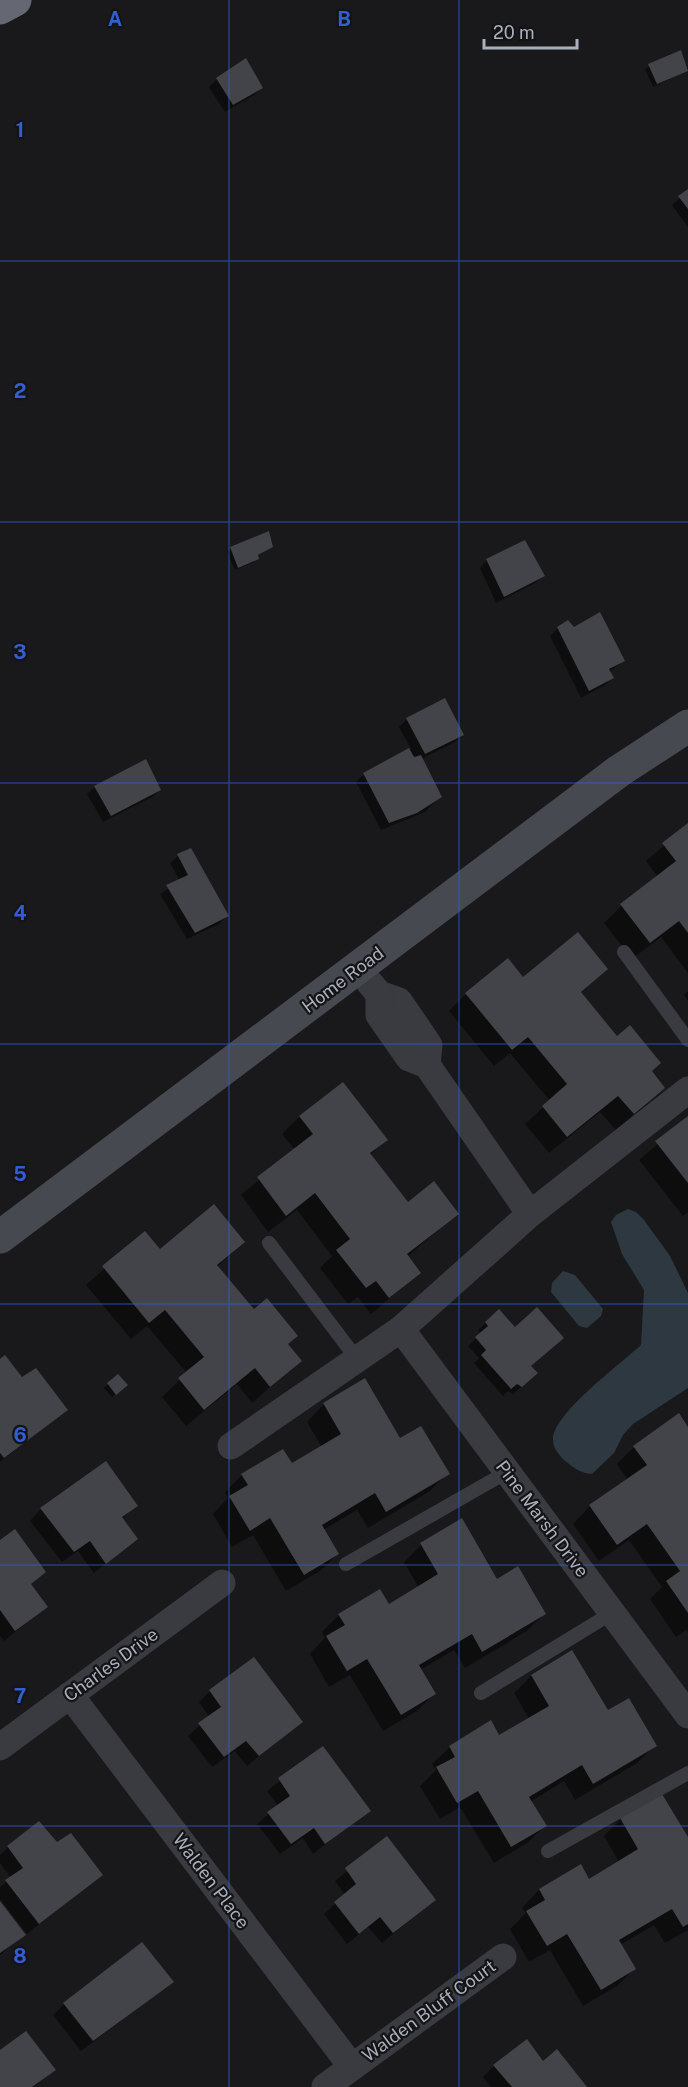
<svg xmlns="http://www.w3.org/2000/svg" width="688" height="2087" font-family="'Public Sans',sans-serif">
<rect width="100%" height="100%" fill="#19191b"/>
<g fill="#2d3841">
<path d="M 628,1209 L 636,1212 L 644,1220 L 670,1256 L 688,1293 L 688,1388 L 633,1424 L 623,1435 L 614,1453 L 592,1474 C 580,1473 574,1468 564,1460 C 559,1455 553,1448 553,1440 C 551,1415 623,1362 641,1345 L 644,1290 L 622,1254 L 611,1222 L 616,1215 Z"/>
<polygon points="563,1271 575,1275 603,1309 601,1316 587,1328 579,1326 551,1292 552,1283"/>
</g>
<g fill="#0007">
<polygon points="680,52 688,70 653,87 645,69"/>
<polygon points="217,79 262,88 254,95 225,112 209,87"/>
<polygon points="688,191 688,227 672,205"/>
<polygon points="272,547 257,556 254,562 235,570 227,552 231,549"/>
<polygon points="487,560 543,575 535,583 496,603 480,568"/>
<polygon points="558,628 573,629 623,661 609,672 612,678 605,685 581,698 550,636"/>
<polygon points="407,719 463,734 455,742 421,759 440,797 425,812 381,830 356,782 364,774 411,749 399,727"/>
<polygon points="95,787 160,790 152,797 103,822 87,794"/>
<polygon points="688,825 688,973 661,937 632,959 604,923 621,906 658,877 646,861"/>
<polygon points="190,850 227,916 219,924 187,939 160,894 180,881 170,863 178,856"/>
<polygon points="606,969 580,994 617,1039 663,1088 616,1130 600,1112 549,1153 525,1124 550,1101 510,1053 494,1066 449,1011 466,994 523,979"/>
<polygon points="688,991 688,1001 684,995"/>
<polygon points="343,1084 386,1140 370,1155 407,1204 457,1214 407,1257 419,1273 371,1314 358,1297 348,1304 320,1268 332,1256 297,1210 268,1232 241,1195 295,1150 282,1134 299,1117"/>
<polygon points="688,1118 688,1212 683,1216 639,1160"/>
<polygon points="145,1233 160,1251 243,1242 217,1267 300,1360 252,1403 237,1384 186,1426 162,1397 187,1373 147,1326 131,1339 86,1285"/>
<polygon points="486,1323 529,1366 528,1381 513,1394 508,1391 503,1396 474,1363 479,1358 468,1346 481,1334 478,1330"/>
<polygon points="0,1361 21,1379 66,1410 0,1462"/>
<polygon points="118,1376 122,1388 112,1397 104,1388"/>
<polygon points="324,1404 400,1440 448,1473 430,1491 368,1528 357,1510 323,1530 338,1554 320,1571 286,1591 253,1535 232,1547 213,1514 228,1498 225,1492 242,1475 291,1466 321,1446 307,1422"/>
<polygon points="688,1429 688,1632 686,1630 676,1637 650,1599 662,1587 629,1540 599,1561 573,1524 590,1506 628,1480 617,1464 634,1447"/>
<polygon points="106,1463 136,1506 122,1519 136,1539 94,1573 78,1551 62,1562 30,1521 41,1509"/>
<polygon points="0,1542 44,1572 30,1585 46,1607 4,1641 0,1636"/>
<polygon points="421,1545 497,1581 544,1614 527,1631 465,1668 454,1650 420,1670 434,1694 417,1711 383,1731 350,1675 329,1687 310,1654 325,1638 322,1632 339,1615 388,1606 419,1588 404,1562"/>
<polygon points="572,1652 607,1712 655,1745 637,1763 575,1800 564,1781 530,1802 545,1826 527,1843 494,1863 460,1807 440,1819 420,1786 436,1770 432,1764 450,1747 499,1737 529,1719 514,1693 531,1676"/>
<polygon points="210,1691 301,1722 247,1766 235,1751 212,1767 188,1736 209,1717 199,1702"/>
<polygon points="323,1748 369,1810 313,1854 303,1838 280,1854 257,1824 278,1806 267,1791"/>
<polygon points="621,1819 688,1840 688,1930 665,1943 654,1925 620,1945 634,1969 617,1986 583,2006 550,1950 529,1962 510,1929 526,1913 522,1908 539,1890 580,1866 589,1881 619,1862 604,1836"/>
<polygon points="387,1838 434,1900 382,1943 368,1927 347,1944 324,1914 345,1895 335,1881"/>
<polygon points="56,1844 101,1875 27,1934 0,1899 0,1887 11,1878 0,1863 0,1855 8,1847"/>
<polygon points="0,1904 24,1934 0,1955"/>
<polygon points="172,1982 81,2051 53,2015 64,2004"/>
<polygon points="0,2052 54,2070 34,2087 0,2087"/>
<polygon points="543,2064 585,2087 491,2087 483,2077 494,2066"/>
</g>
<g fill="#434449">
<polygon points="681,50 688,71 657,84 648,64"/>
<polygon points="246,58 263,88 233,105 216,78"/>
<polygon points="688,189 688,209 678,196"/>
<polygon points="269,531 273,547 258,555 259,559 238,568 230,547"/>
<polygon points="525,540 545,576 504,597 486,559"/>
<polygon points="600,612 625,661 609,669 614,678 589,691 557,627 568,620 574,627"/>
<polygon points="445,698 464,735 425,754 406,718"/>
<polygon points="409,748 414,757 421,755 442,797 417,813 389,823 363,773"/>
<polygon points="146,759 161,790 111,816 94,786"/>
<polygon points="688,823 688,933 679,921 650,943 620,904 676,861 662,843"/>
<polygon points="191,848 229,916 195,933 166,885 188,875 177,854"/>
<polygon points="578,932 608,969 581,992 617,1036 630,1025 661,1063 652,1071 665,1088 634,1114 618,1096 567,1137 542,1106 567,1084 528,1037 512,1050 465,993 508,958 523,977"/>
<polygon points="343,1082 388,1140 370,1153 408,1202 434,1181 459,1214 407,1254 421,1273 389,1298 376,1281 366,1288 336,1250 350,1239 315,1193 286,1216 257,1177 313,1134 299,1116"/>
<polygon points="688,1116 688,1183 655,1141"/>
<polygon points="214,1204 245,1242 217,1265 254,1309 267,1298 298,1336 288,1344 302,1361 270,1387 255,1368 204,1410 178,1378 204,1357 165,1310 149,1323 102,1266 145,1231 160,1249"/>
<polygon points="537,1307 564,1338 531,1366 538,1373 522,1387 517,1384 511,1389 481,1355 486,1350 475,1337 488,1326 485,1322 499,1309 515,1327"/>
<polygon points="5,1355 22,1377 36,1368 68,1410 4,1458 0,1453 0,1359"/>
<polygon points="118,1374 128,1385 116,1395 107,1383"/>
<polygon points="365,1378 400,1438 421,1426 450,1474 386,1512 375,1493 322,1525 339,1554 304,1575 270,1518 250,1531 229,1496 248,1485 241,1474 283,1449 292,1463 341,1434 323,1403"/>
<polygon points="679,1413 688,1427 688,1613 666,1581 680,1571 647,1524 617,1545 589,1505 647,1465 633,1446"/>
<polygon points="106,1461 138,1506 122,1517 138,1539 106,1564 90,1541 74,1552 40,1508"/>
<polygon points="462,1518 497,1579 518,1566 546,1614 482,1652 472,1634 419,1665 436,1694 401,1715 367,1659 347,1671 326,1636 345,1625 338,1614 380,1589 389,1604 438,1574 420,1543"/>
<polygon points="15,1529 46,1572 31,1584 48,1607 15,1631 0,1610 0,1540"/>
<polygon points="572,1650 608,1710 629,1698 657,1746 593,1784 582,1765 529,1797 547,1826 511,1847 478,1791 457,1803 436,1767 455,1757 449,1746 491,1720 499,1735 549,1706 531,1675"/>
<polygon points="254,1657 303,1722 259,1756 246,1741 224,1757 198,1723 221,1707 209,1690"/>
<polygon points="323,1746 371,1811 325,1844 314,1828 291,1844 267,1812 290,1796 278,1778"/>
<polygon points="662,1794 688,1837 688,1924 683,1927 672,1909 619,1940 636,1969 601,1990 567,1934 547,1946 526,1911 545,1900 539,1889 581,1864 589,1879 638,1849 620,1818"/>
<polygon points="39,1821 57,1842 71,1833 103,1875 39,1924 5,1880 23,1868 7,1846"/>
<polygon points="387,1836 436,1900 393,1933 380,1917 359,1934 334,1902 356,1884 345,1868"/>
<polygon points="0,1901 26,1935 0,1953"/>
<polygon points="142,1942 174,1982 93,2041 63,2003"/>
<polygon points="26,2031 56,2070 32,2087 0,2087 0,2050"/>
<polygon points="527,2039 543,2061 557,2049 587,2087 512,2087 493,2065"/>
</g>
<g fill="none" stroke-linecap="round" stroke-linejoin="round">
<g stroke="#393b41" stroke-width="14">
<polyline points="624,952 688,1040"/>
<polyline points="269,1243 357,1359"/>
<polyline points="346,1564 507,1472"/>
<polyline points="481,1693 612,1613"/>
<polyline points="548,1851 688,1773"/>
</g>
<g stroke="#393b41" stroke-width="27">
<polyline points="369,982 379,994 399,1001 429,1045 427,1065"/>
<polyline points="379,994 379,1015 409,1058 427,1065 530,1214"/>
<polyline points="401,1329 688,1715"/>
<polyline points="231,1446 401,1329 530,1214 688,1090"/>
<polyline points="70,1695 352,2067"/>
<polyline points="0,1747 222,1583"/>
<polyline points="325,2087 503,1957"/>
</g>
<polyline stroke="#474951" stroke-width="33" points="0,1237 619,771 688,726"/>
<polyline stroke="#656872" stroke-width="33" points="0,8 15,0"/>
</g>
<path fill="none" stroke="#325dd4" stroke-width="1.5" stroke-opacity="0.55" d="M 229,0 L 229,2087M 459,0 L 459,2087M 0,261 L 688,261M 0,522 L 688,522M 0,783 L 688,783M 0,1044 L 688,1044M 0,1304 L 688,1304M 0,1565 L 688,1565M 0,1826 L 688,1826"/>
<g text-anchor="middle" stroke-width="4.5" stroke-linejoin="round" paint-order="stroke">
<g font-size="18" fill="#aaafbc" stroke="#141417">
<text transform="translate(343 980) rotate(-37)" y="6">Home Road</text>
<text transform="translate(542 1519) rotate(53)" y="6">Pine Marsh Drive</text>
<text transform="translate(111 1665) rotate(-36)" y="6">Charles Drive</text>
<text transform="translate(211 1881) rotate(53)" y="6">Walden Place</text>
<text transform="translate(429 2011) rotate(-36)" y="6">Walden Bluff Court</text>
</g>
</g>
<g font-size="20" text-anchor="middle" font-weight="bold" fill="#325dd4" stroke="#141417" stroke-width="4.5" stroke-linejoin="round" paint-order="stroke">
<text x="115" y="26">A</text>
<text x="344" y="26">B</text>
<text x="20" y="137">1</text>
<text x="20" y="398">2</text>
<text x="20" y="659">3</text>
<text x="20" y="920">4</text>
<text x="20" y="1181">5</text>
<text x="20" y="1442">6</text>
<text x="20" y="1703">7</text>
<text x="20" y="1963">8</text>
</g>
<path d="M484 39v9h93v-9" fill="none" stroke="#aaafbc" stroke-width="3"/>
<text x="493" y="39" font-size="18" fill="#aaafbc" stroke="#141417" stroke-width="4.5" paint-order="stroke">20 m</text>
</svg>
